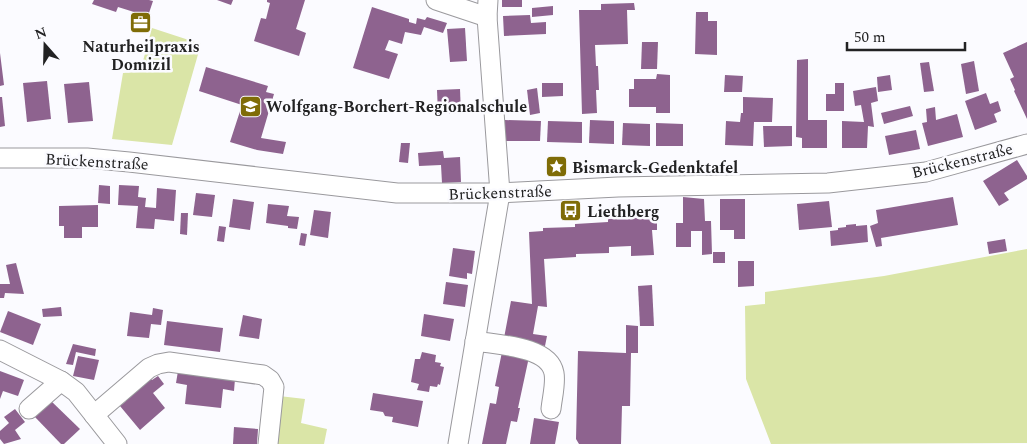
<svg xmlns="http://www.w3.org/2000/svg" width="1027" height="444" font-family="Spectral,serif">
<rect width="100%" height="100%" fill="#fbfbff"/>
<g fill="#dae5a7">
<polygon points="152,28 201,44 172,145 112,139 123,73 140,72"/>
<polygon points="1027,249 1027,443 771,444 746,379 745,306 765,304 765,292 884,276"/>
<polygon points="279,396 305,399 301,423 327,429 324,444 273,444"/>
</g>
<g fill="#8e638f">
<polygon points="94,0 149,0 153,1 144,28 130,24 134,12 118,7 116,12 92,4"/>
<polygon points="217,0 233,0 231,5"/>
<polygon points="267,0 305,0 296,29 306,33 299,56 254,41 261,18 266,19 270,3 267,2"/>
<rect x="502" y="0" width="20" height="7"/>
<polygon points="634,3 635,10 627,10 628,44 595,45 596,66 598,66 599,90 596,90 597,113 582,114 579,10 601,10 601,4"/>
<polygon points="553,6 553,15 532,17 532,8"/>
<polygon points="372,7 409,19 409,22 416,24 417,18 425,20 427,17 447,23 443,33 424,27 421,35 405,32 402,44 389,40 385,50 398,54 389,79 353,68"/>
<polygon points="696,12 708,12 708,21 717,21 717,55 695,54"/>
<polygon points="530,15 531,23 546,22 546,34 504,36 503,16"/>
<polygon points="465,28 467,61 450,62 447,29"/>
<polygon points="642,42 658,42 657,69 641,69"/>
<polygon points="1027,42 1027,119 1014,91 1015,90 1010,79 1014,77 1003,53"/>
<polygon points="0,53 4,85 0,86"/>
<polygon points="808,59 808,120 827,120 827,148 802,148 802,138 796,137 797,60"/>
<polygon points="974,61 979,91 966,94 961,64"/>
<polygon points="929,62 934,91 924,92 920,63"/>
<polygon points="206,67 268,86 266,92 274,94 261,138 286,142 283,154 257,150 230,142 242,105 199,91"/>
<polygon points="657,74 670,75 670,113 656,113 656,107 629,107 629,89 634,89 634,79 656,79"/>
<polygon points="725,75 743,76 742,92 724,92"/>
<polygon points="890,75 892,90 878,92 877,77"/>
<polygon points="47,81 51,119 27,122 23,83"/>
<polygon points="89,82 93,121 68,123 64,84"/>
<polygon points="542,83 563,83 563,96 542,97"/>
<polygon points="835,83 844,83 844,111 826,111 826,94 835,94"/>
<polygon points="876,87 878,101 871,103 874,127 868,126 867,148 842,148 842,121 864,122 861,105 855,106 853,91"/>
<polygon points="537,88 540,113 530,115 527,90"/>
<polygon points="460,89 461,114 438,114 437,90"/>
<polygon points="986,93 990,104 998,101 1001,111 994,114 997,122 975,130 965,101"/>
<polygon points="0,97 2,97 5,126 0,127"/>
<polygon points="743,97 773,98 772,122 754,122 753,146 725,145 726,121 740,122 741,113 743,113"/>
<polygon points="910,106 913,116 884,124 881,113"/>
<polygon points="935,107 936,120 957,114 963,137 928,146 922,123 927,122 926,109"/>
<polygon points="505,120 541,121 540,141 505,141"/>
<polygon points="590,120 614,121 614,144 589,143"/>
<polygon points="548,121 582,122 582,143 547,142"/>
<polygon points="623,123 650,124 650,146 622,145"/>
<polygon points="656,123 683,124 683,146 656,146"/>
<polygon points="763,126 792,126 792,146 764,147"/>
<polygon points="916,130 920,149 889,155 885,136"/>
<polygon points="401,143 410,143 408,163 399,162"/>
<polygon points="443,151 444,158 460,157 461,182 442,183 441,165 419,166 418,153"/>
<polygon points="1017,160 1027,176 1027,179 1004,193 1009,200 999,206 983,181"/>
<polygon points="99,185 110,186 110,204 98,203"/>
<polygon points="119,185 139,186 138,197 146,198 145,207 156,208 157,188 176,190 174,221 155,219 154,229 136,228 138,206 118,205"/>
<polygon points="196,193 215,195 212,217 193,215"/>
<polygon points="683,197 704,199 705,221 711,221 712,254 702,255 702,231 691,231 691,247 676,247 676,223 683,223"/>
<polygon points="953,197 958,225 881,238 882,246 876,247 870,226 878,223 876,210"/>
<polygon points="233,199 254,202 250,230 229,227"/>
<polygon points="720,199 745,199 745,239 734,239 734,230 720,230"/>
<polygon points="829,201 832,227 799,230 797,204"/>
<polygon points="268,204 289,206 287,216 299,217 297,229 288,228 288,226 266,223"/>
<polygon points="98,205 98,227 82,227 82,238 64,238 64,226 59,226 59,206"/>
<polygon points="314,210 331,212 328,238 310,235"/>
<polygon points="657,210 657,230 652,230 654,255 631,256 631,246 609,247 609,253 576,254 576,257 544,259 547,307 538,306 533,334 547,336 545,346 504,338 511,301 532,304 529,232 543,231 543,228 575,227 575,224 608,222 608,219 633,218 633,211"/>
<polygon points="181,213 188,213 187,235 180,234"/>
<polygon points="856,224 856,226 867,225 868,242 831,246 830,231 838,230 838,228 846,227 846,225"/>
<polygon points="219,226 226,227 224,242 217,241"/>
<polygon points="301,233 307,234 305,246 299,245"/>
<polygon points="1005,239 1007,251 989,254 987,242"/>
<polygon points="453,248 475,251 472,274 467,273 467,279 449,276"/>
<rect x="713" y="252" width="12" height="11"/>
<polygon points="738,261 754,261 754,286 738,287"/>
<polygon points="16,263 24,294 5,293 4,298 0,298 0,284 10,284 6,265"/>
<polygon points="446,282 468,285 465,307 443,304"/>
<polygon points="652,285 654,326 640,326 638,286"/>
<polygon points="61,307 62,316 43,317 42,309"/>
<polygon points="153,308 163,310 161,325 151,324 149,338 127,336 130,312 152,315"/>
<polygon points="8,311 41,324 33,345 0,332"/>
<polygon points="424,314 454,319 450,341 421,336"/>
<polygon points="243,315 262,319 259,339 239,336"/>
<polygon points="167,321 223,328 220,352 164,345"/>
<polygon points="626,325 638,326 638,353 631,353 630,406 622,406 621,444 579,444 576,439 578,351 626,353"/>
<polygon points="73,344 96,349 95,356 76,352 73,365 66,364"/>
<polygon points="422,352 436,355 435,362 441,363 440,366 444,367 440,385 438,384 437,387 430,386 429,392 417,390 419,384 411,382 415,359 420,359"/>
<polygon points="502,352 529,357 518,408 520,408 517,422 511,421 506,444 482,444 490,403 496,404 499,387 495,386"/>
<polygon points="78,356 99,360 94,380 73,376"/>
<polygon points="0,371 24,380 18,396 3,391 0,399"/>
<polygon points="178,371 188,372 188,374 235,379 234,391 223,389 221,408 185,404 187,385 176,383"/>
<polygon points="158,376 164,384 153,393 165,408 140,430 120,406 126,401 124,399 138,387 139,389 150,378 152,380"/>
<polygon points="373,393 423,401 418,427 392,422 393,417 385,416 383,412 370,410"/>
<polygon points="50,400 80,429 64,444 61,444 34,416"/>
<polygon points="15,409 25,422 15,430 21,439 4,444 0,439 0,431 9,423 4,417"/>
<polygon points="534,418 559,422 555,444 530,444"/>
<polygon points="234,427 258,429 257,444 233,444"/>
</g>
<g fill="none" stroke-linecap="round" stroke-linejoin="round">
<defs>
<g id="minor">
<polyline points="436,0 487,17"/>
<polyline points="0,158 87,158 129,162 397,193 500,193 618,187 828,183 926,172 1027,144"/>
<path d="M 475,341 C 498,345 549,346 554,373 C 556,384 552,398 551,409"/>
<polyline points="0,350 61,381 76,392 117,444"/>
<polyline points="29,409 61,381"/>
<polyline points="94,415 149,368 158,364 169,362 263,375 270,380 274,387 268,444"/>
<polyline points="458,444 500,193 487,17 488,0"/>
</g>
</defs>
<use href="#minor" stroke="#9a999d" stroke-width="21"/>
<use href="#minor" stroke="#fff" stroke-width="19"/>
</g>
<defs>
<symbol id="office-square" viewBox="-11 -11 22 22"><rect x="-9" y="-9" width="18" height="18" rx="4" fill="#7f6c07" stroke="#fbfbff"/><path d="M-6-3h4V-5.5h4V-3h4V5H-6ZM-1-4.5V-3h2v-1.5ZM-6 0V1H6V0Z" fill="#fff"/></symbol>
<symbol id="school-square" viewBox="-11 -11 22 22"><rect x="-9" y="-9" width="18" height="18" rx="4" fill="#7f6c07" stroke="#fbfbff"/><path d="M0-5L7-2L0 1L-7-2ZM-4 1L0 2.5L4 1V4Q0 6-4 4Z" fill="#fff"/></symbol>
<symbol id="sight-square" viewBox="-11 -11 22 22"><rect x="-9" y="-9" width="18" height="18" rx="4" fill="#7f6c07" stroke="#fbfbff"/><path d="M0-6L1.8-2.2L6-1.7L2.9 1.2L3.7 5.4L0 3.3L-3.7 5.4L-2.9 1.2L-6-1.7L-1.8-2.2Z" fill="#fff"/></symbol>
<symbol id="bus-square" viewBox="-11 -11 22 22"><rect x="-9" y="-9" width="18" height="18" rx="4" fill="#7f6c07" stroke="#fbfbff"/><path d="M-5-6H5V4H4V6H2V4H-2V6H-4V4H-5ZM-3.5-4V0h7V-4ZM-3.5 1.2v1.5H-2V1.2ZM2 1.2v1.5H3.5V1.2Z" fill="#fff"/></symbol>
</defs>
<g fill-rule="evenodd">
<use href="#office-square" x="128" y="10" width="25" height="25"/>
<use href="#school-square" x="238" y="94" width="25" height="25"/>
<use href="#sight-square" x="544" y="154" width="25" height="25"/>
<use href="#bus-square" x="558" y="198" width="25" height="25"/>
</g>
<g text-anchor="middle" stroke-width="5" stroke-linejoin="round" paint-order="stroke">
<g font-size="16" font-weight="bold" fill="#222223" stroke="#fbfbff" text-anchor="start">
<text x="141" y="52" text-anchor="middle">Naturheilpraxis<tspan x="141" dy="18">Domizil</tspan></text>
<text x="266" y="112">Wolfgang-Borchert-Regionalschule</text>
<text x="572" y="173">Bismarck-Gedenktafel</text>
<text x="587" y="217">Liethberg</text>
</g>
<g font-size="16" fill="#222223" stroke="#fbfbff">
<text transform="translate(962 160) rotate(-14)" y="6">Brückenstraße</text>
<text transform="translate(97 161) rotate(3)" y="6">Brückenstraße</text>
<text transform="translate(500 192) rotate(-2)" y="6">Brückenstraße</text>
</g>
</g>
<g transform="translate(45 45) rotate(340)" stroke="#fbfbff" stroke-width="4" paint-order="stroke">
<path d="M0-4L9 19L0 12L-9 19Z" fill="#222223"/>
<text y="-8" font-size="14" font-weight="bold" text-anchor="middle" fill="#222223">N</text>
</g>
<path d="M847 42v8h118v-8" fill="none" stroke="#222223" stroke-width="2.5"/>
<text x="854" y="42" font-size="15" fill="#222223" stroke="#fbfbff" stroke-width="4" paint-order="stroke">50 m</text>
</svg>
